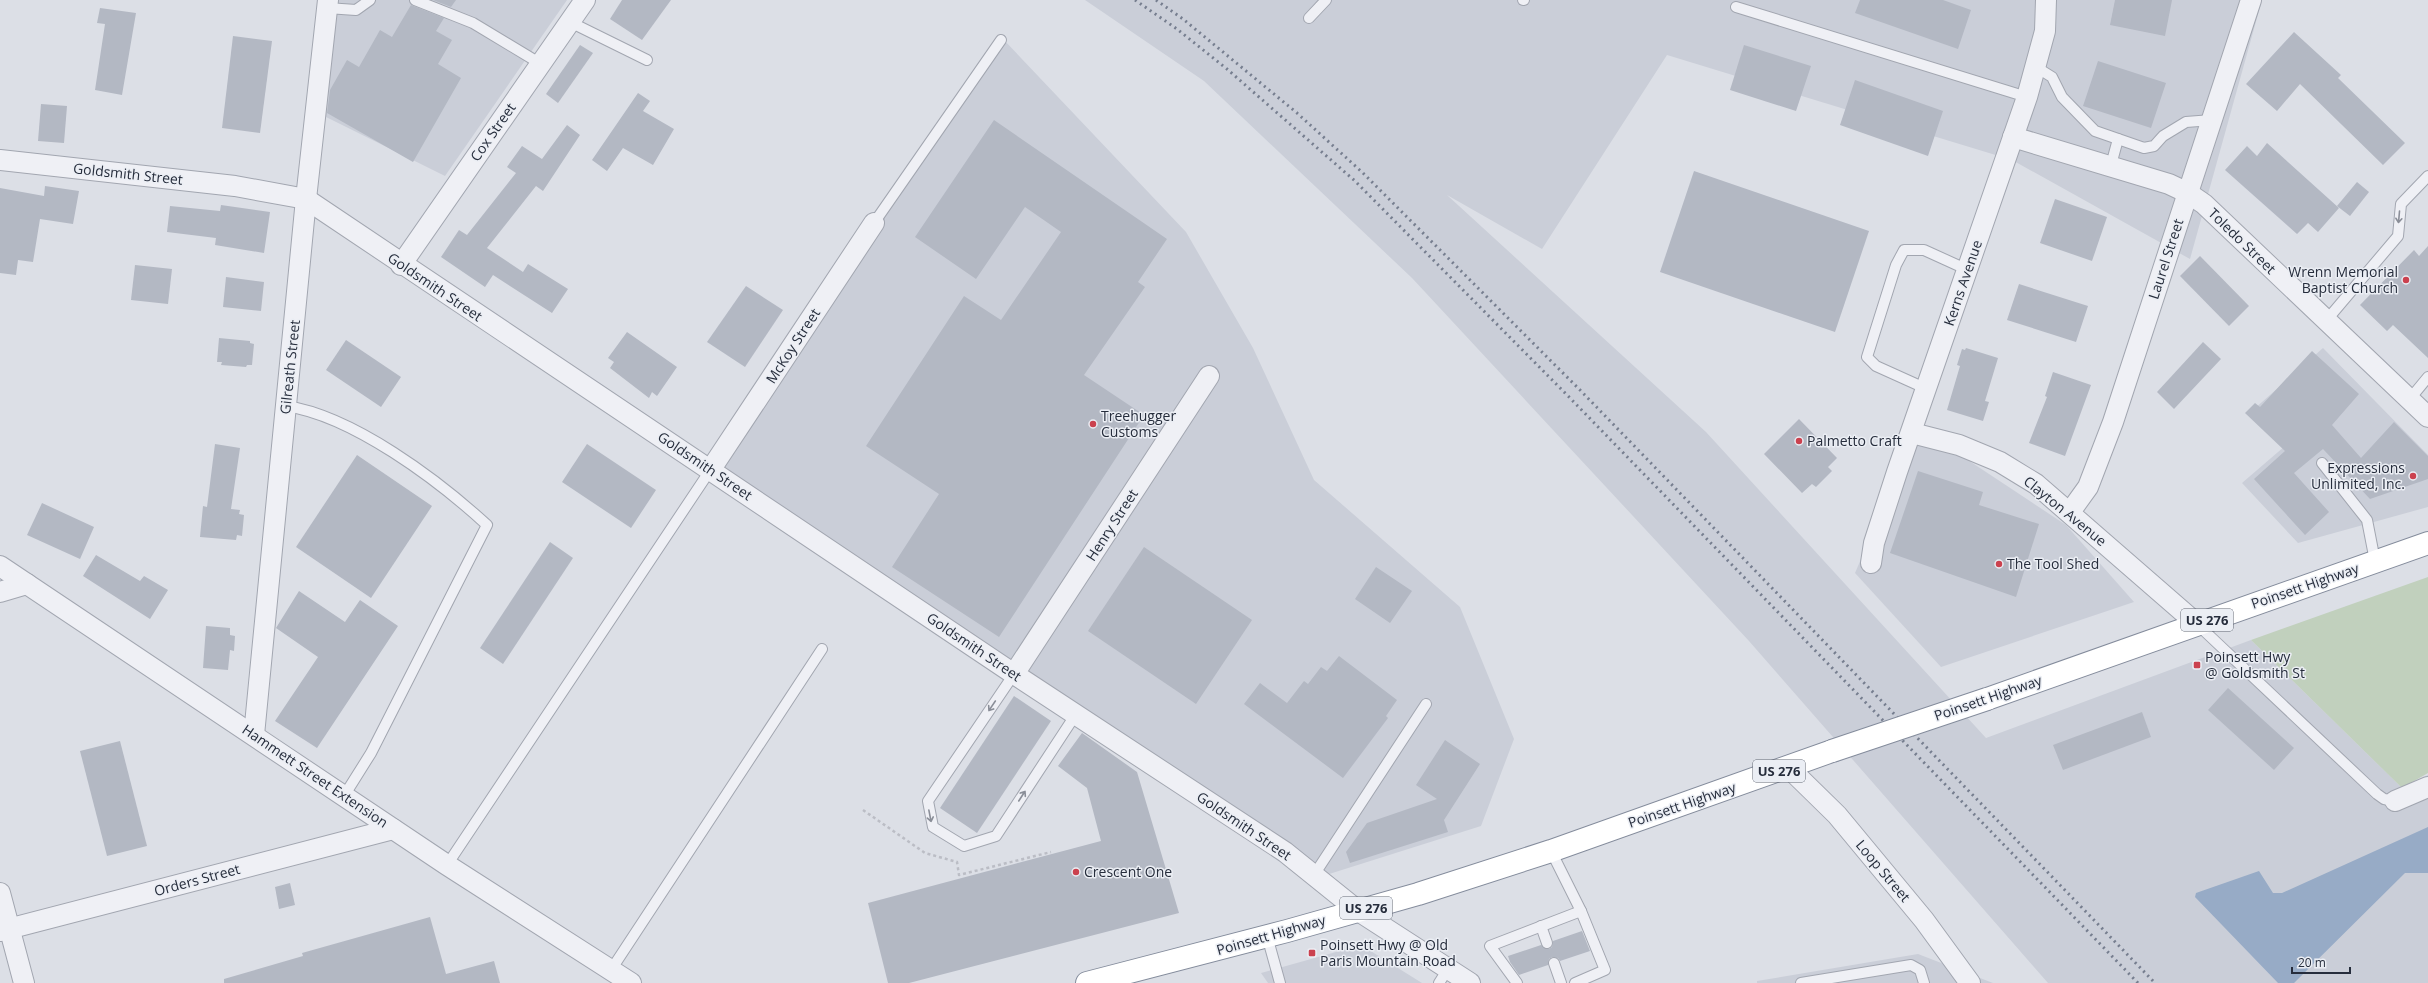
<svg xmlns="http://www.w3.org/2000/svg" width="2428" height="983" font-family="'Open Sans',sans-serif">
<rect width="100%" height="100%" fill="#dcdfe6"/>
<g fill="#caced8">
<polygon points="329,0 567,0 445,176 320,114"/>
<polygon points="1085,0 2262,0 2190,259 2012,160 1667,55 1542,249 1447,195 1706,432 1986,738 2251,640 2402,788 2428,775 2428,983 2048,983 1749,641 1412,278 1204,81"/>
<polygon points="1004,40 1186,232 1253,348 1314,480 1460,607 1514,739 1481,826 1326,875 717,464"/>
<polygon points="2323,348 2428,455 2428,507 2298,543 2242,483 2285,446 2253,410"/>
<polygon points="1918,427 2066,525 2134,602 1941,667 1855,573"/>
<polygon points="1361,945 1422,983 1268,983 1261,973"/>
<polygon points="1918,954 1993,983 1757,983 1757,981"/>
</g>
<polygon fill="#c1d0bd" points="2428,577 2428,773 2402,788 2251,640"/>
<polygon fill="#97abc6" points="2428,827 2428,873 2405,873 2294,983 2278,983 2195,897 2196,893 2259,871 2273,893 2282,893"/>
<g fill="#b3b8c3">
<polygon points="433,0 456,0 451,7"/>
<polygon points="622,0 671,0 642,40 610,19"/>
<polygon points="1860,0 1943,0 1971,10 1958,49 1855,13"/>
<polygon points="2115,0 2172,0 2165,36 2110,25"/>
<polygon points="411,5 444,18 436,31 452,40 438,64 461,78 413,162 327,113 330,90 347,60 359,67 380,30 392,37"/>
<polygon points="100,8 136,13 122,95 95,90 105,24 97,23"/>
<polygon points="2294,32 2341,75 2338,78 2405,143 2383,165 2300,84 2277,111 2246,84"/>
<polygon points="233,36 272,41 260,133 222,128"/>
<polygon points="580,45 593,53 558,103 546,94"/>
<polygon points="1744,45 1811,66 1796,111 1730,90"/>
<polygon points="2098,61 2166,83 2151,128 2083,106"/>
<polygon points="1855,80 1943,111 1928,156 1840,125"/>
<polygon points="638,93 650,101 643,111 674,129 653,165 623,148 607,171 592,160"/>
<polygon points="41,104 67,106 64,143 38,141"/>
<polygon points="994,120 1167,239 1138,282 1145,287 1084,375 1144,415 999,637 892,567 939,494 866,446 964,296 1001,320 1061,232 1025,207 976,279 915,237"/>
<polygon points="567,125 580,135 543,191 536,186 487,248 523,272 528,264 568,289 552,313 493,275 485,287 441,257 459,230 467,235 516,173 507,167 522,146 542,159"/>
<polygon points="2267,143 2339,208 2318,232 2308,223 2297,234 2225,170 2247,146 2257,156"/>
<polygon points="1694,171 1869,231 1835,332 1660,272"/>
<polygon points="2357,182 2369,192 2350,216 2337,206"/>
<polygon points="45,186 79,191 73,224 40,219 33,262 18,260 16,275 0,273 0,188 44,196"/>
<polygon points="2055,199 2107,217 2092,261 2040,243"/>
<polygon points="221,205 270,212 264,253 215,245 216,238 167,232 170,206 220,211"/>
<polygon points="2428,246 2428,358 2393,325 2387,331 2360,305 2414,250 2419,256"/>
<polygon points="2200,256 2249,306 2229,326 2180,276"/>
<polygon points="135,265 172,269 168,304 131,300"/>
<polygon points="226,277 264,282 261,311 223,307"/>
<polygon points="2019,284 2088,306 2076,342 2007,320"/>
<polygon points="746,286 783,310 745,367 707,342"/>
<polygon points="627,332 677,367 657,396 652,392 649,398 610,368 614,362 608,358"/>
<polygon points="219,338 250,341 250,343 254,344 252,365 247,365 246,367 221,365 222,362 217,362"/>
<polygon points="346,340 401,377 381,407 326,370"/>
<polygon points="2203,342 2221,359 2174,409 2157,392"/>
<polygon points="1966,348 1998,358 1985,401 1989,402 1983,421 1947,410 1960,366 1957,365 1962,349 1965,350"/>
<polygon points="2312,351 2359,394 2332,425 2361,458 2394,422 2428,456 2428,479 2370,499 2323,449 2294,473 2329,512 2305,535 2254,479 2285,451 2245,413 2255,403 2260,407"/>
<polygon points="2053,372 2091,385 2065,456 2029,443 2047,397 2045,396"/>
<polygon points="1799,419 1837,458 1828,467 1832,471 1816,487 1812,484 1802,493 1764,454"/>
<polygon points="215,444 240,448 231,509 240,510 239,514 244,515 242,536 237,535 236,540 200,537 203,506 207,507"/>
<polygon points="587,444 656,490 631,528 562,482"/>
<polygon points="357,455 432,506 371,598 296,547"/>
<polygon points="1918,471 1983,492 1979,505 2039,524 2016,597 1890,553"/>
<polygon points="42,503 94,527 80,559 27,535"/>
<polygon points="550,542 573,558 503,664 480,648"/>
<polygon points="1144,547 1252,620 1196,704 1088,631"/>
<polygon points="96,555 140,581 144,576 168,590 150,619 83,576"/>
<polygon points="1376,567 1412,591 1390,623 1355,599"/>
<polygon points="299,591 345,622 360,600 398,626 317,748 275,721 318,657 276,628"/>
<polygon points="206,626 230,628 230,635 235,636 234,651 230,650 228,670 203,668"/>
<polygon points="1339,656 1397,700 1386,716 1388,718 1343,778 1244,704 1260,683 1287,703 1304,681 1308,684 1321,667 1327,671"/>
<polygon points="2228,688 2294,748 2274,770 2208,710"/>
<polygon points="1014,696 1051,721 977,833 940,808"/>
<polygon points="2142,712 2151,737 2063,770 2053,745"/>
<polygon points="1082,733 1137,772 1179,913 909,983 888,983 868,903 1101,841 1087,788 1058,766"/>
<polygon points="1445,740 1480,764 1444,820 1448,832 1350,863 1346,852 1367,823 1437,799 1416,785"/>
<polygon points="120,741 147,846 107,856 80,751"/>
<polygon points="290,883 295,905 279,909 275,887"/>
<polygon points="430,917 446,974 494,961 500,983 224,983 224,979 303,956 302,953"/>
<polygon points="1582,931 1590,951 1560,961 1558,958 1552,957 1549,959 1548,965 1519,975 1510,962 1508,956 1541,945 1549,949 1552,947 1553,941"/>
</g>
<g fill="none" stroke-linecap="round" stroke-linejoin="round">
<defs>
<g id="service">
<polyline points="415,0 473,23 541,64"/>
<polyline points="1523,0 1524,0"/>
<polyline points="1736,7 2027,97"/>
<polyline points="327,8 356,10 370,0"/>
<polyline points="1309,18 1326,0"/>
<polyline points="570,22 647,60"/>
<polyline points="2036,67 2052,77 2062,97 2095,131 2144,148 2154,146 2163,136 2186,122 2212,120"/>
<polyline points="2111,165 2118,139"/>
<polyline points="874,223 1001,40"/>
<polyline points="2325,322 2398,236 2401,204 2428,176"/>
<polyline points="1927,389 1876,366 1867,357 1896,265 1904,250 1924,250 1968,270"/>
<polyline points="2409,400 2428,377"/>
<path d="M 286,406 C 353,416 438,480 487,525 L 371,753 L 344,796"/>
<polyline points="2322,463 2367,520 2375,561"/>
<polyline points="2197,624 2377,794 2384,799 2395,801"/>
<polyline points="1014,674 928,801 933,827 964,846 996,836 1076,714"/>
<polyline points="1551,851 1581,911 1605,970 1575,983"/>
<polyline points="447,865 711,469"/>
<polyline points="1314,875 1426,704"/>
<polyline points="1541,926 1547,943"/>
<polyline points="1267,936 1280,983"/>
<polyline points="1554,963 1561,983"/>
<polyline points="611,970 822,649"/>
<polyline points="1439,983 1448,969"/>
<polyline points="1517,983 1490,946 1581,911"/>
<polyline points="1801,983 1911,965 1920,970 1924,983"/>
</g>
<g id="minor">
<polyline points="2013,137 2169,184 2188,193 2204,204 2428,417"/>
<polyline points="0,160 235,186 306,199 1014,674 1285,852 1357,910 1470,983"/>
<polyline points="401,265 585,0"/>
<polyline points="1912,433 1959,445 2000,462 2036,484 2197,624"/>
<polyline points="711,469 874,223"/>
<polyline points="2070,512 2088,487 2113,422 2251,0"/>
<polyline points="1871,563 1874,543 1897,472 2027,97 2045,31 2046,0"/>
<polyline points="0,566 447,865 631,983"/>
<polyline points="0,592 27,584"/>
<polyline points="1014,674 1209,376"/>
<polyline points="254,735 306,199 328,0"/>
<polyline points="1788,767 1837,815 1924,920 1970,983"/>
<polyline points="2395,801 2428,787"/>
<polyline points="0,893 24,983"/>
<polyline points="0,931 393,829"/>
</g>
<g id="trunk">
<polyline points="1987,699 2428,543"/>
<polyline points="1087,983 1287,931 1418,894 1551,851 1832,751"/>
</g>
</defs>
<use href="#service" stroke="#a2a6b0" stroke-width="12"/>
<use href="#minor" stroke="#a2a6b0" stroke-width="22"/>
<use href="#trunk" stroke="#848c9c" stroke-width="24"/>
<polyline stroke="#bbbdc5" stroke-width="2.5" stroke-dasharray="3 3" stroke-linecap="butt" points="863,810 925,853 957,862 959,875 1051,852"/>
<use href="#service" stroke="#eff0f5" stroke-width="10"/>
<use href="#minor" stroke="#eff0f5" stroke-width="20"/>
<use href="#trunk" stroke="#fff" stroke-width="22"/>
<g stroke="#767e8f" stroke-width="3" stroke-dasharray="2 4" stroke-linecap="butt">
<polyline points="1135,0 1177,29 1227,69 1355,181 1570,398 2138,983"/>
<polyline points="1156,0 1183,19 1297,113 1363,173 1580,390 2155,983"/>
</g>
<defs>
<polyline id="trunk-bridge" points="1832,751 1987,699"/>
</defs>
<use href="#trunk-bridge" stroke="#848c9c" stroke-width="24" stroke-linecap="butt"/>
<use href="#trunk-bridge" stroke="#fff" stroke-width="22"/>
</g>
<defs><path id="oneway-shaft" d="M-6 0H5M1.5-3L5.5 0L1.5 3" fill="none" stroke-width="1.6" stroke-linecap="round" stroke-linejoin="round"/></defs>
<g stroke="#8a8e98">
<use href="#oneway-shaft" transform="translate(2399 217) rotate(95)"/>
<use href="#oneway-shaft" transform="translate(992 706) rotate(124)"/>
<use href="#oneway-shaft" transform="translate(1022 796) rotate(-57)"/>
<use href="#oneway-shaft" transform="translate(930 816) rotate(79)"/>
</g>
<g fill="#cb414e" stroke="#ebeef4" stroke-width="1.5">
<circle cx="2406" cy="280" r="4"/>
<circle cx="1093" cy="424" r="4"/>
<circle cx="1799" cy="441" r="4"/>
<circle cx="2413" cy="476" r="4"/>
<circle cx="1999" cy="564" r="4"/>
<rect x="2193" y="661" width="8" height="8" rx="2"/>
<circle cx="1076" cy="872" r="4"/>
<rect x="1308" y="949" width="8" height="8" rx="2"/>
</g>
<g text-anchor="middle" stroke-width="3" stroke-linejoin="round" paint-order="stroke">
<g fill="#ebeef4" stroke="#616773" stroke-width="1">
<rect x="2181" y="609" width="52" height="22" rx="3"/>
<rect x="1753" y="760" width="52" height="22" rx="3"/>
<rect x="1340" y="897" width="52" height="22" rx="3"/>
</g>
<g font-size="13" font-weight="bold" fill="#262d3c">
<text x="2207" y="625">US 276</text>
<text x="1779" y="776">US 276</text>
<text x="1366" y="913">US 276</text>
</g>
<g font-size="14" fill="#262d3c" stroke="#ebeef4">
<text transform="translate(493 132) rotate(-55)" y="5">Cox Street</text>
<text transform="translate(128 174) rotate(6)" y="5">Goldsmith Street</text>
<text transform="translate(2242 241) rotate(44)" y="5">Toledo Street</text>
<text transform="translate(2166 259) rotate(-72)" y="5">Laurel Street</text>
<text transform="translate(1963 283) rotate(-71)" y="5">Kerns Avenue</text>
<text transform="translate(435 287) rotate(34)" y="5">Goldsmith Street</text>
<text transform="translate(793 346) rotate(-57)" y="5">McKoy Street</text>
<text transform="translate(290 367) rotate(-84)" y="5">Gilreath Street</text>
<text transform="translate(705 466) rotate(34)" y="5">Goldsmith Street</text>
<text transform="translate(2065 511) rotate(39)" y="5">Clayton Avenue</text>
<text transform="translate(1112 525) rotate(-57)" y="5">Henry Street</text>
<text transform="translate(2305 586) rotate(-19)" y="5">Poinsett Highway</text>
<text transform="translate(974 647) rotate(34)" y="5">Goldsmith Street</text>
<text transform="translate(1988 698) rotate(-19)" y="5">Poinsett Highway</text>
<text transform="translate(315 776) rotate(34)" y="5">Hammett Street Extension</text>
<text transform="translate(1682 805) rotate(-19)" y="5">Poinsett Highway</text>
<text transform="translate(1244 826) rotate(34)" y="5">Goldsmith Street</text>
<text transform="translate(1883 871) rotate(50)" y="5">Loop Street</text>
<text transform="translate(197 880) rotate(-15)" y="5">Orders Street</text>
<text transform="translate(1271 935) rotate(-16)" y="5">Poinsett Highway</text>
</g>
<g font-size="14" fill="#262d3c" stroke="#ebeef4" text-anchor="start">
<text x="2398" y="277" text-anchor="end">Wrenn Memorial<tspan x="2398" dy="16">Baptist Church</tspan></text>
<text x="1101" y="421">Treehugger<tspan x="1101" dy="16">Customs</tspan></text>
<text x="1807" y="446">Palmetto Craft</text>
<text x="2405" y="473" text-anchor="end">Expressions<tspan x="2405" dy="16">Unlimited, Inc.</tspan></text>
<text x="2007" y="569">The Tool Shed</text>
<text x="2205" y="662">Poinsett Hwy<tspan x="2205" dy="16">@ Goldsmith St</tspan></text>
<text x="1084" y="877">Crescent One</text>
<text x="1320" y="950">Poinsett Hwy @ Old<tspan x="1320" dy="16">Paris Mountain Road</tspan></text>
</g>
</g>
<path d="M2292 967v6h58v-6" fill="none" stroke="#262d3c" stroke-width="2"/>
<text x="2298" y="967" font-size="12" fill="#262d3c" stroke="#ebeef4" stroke-width="3" paint-order="stroke">20 m</text>
</svg>
